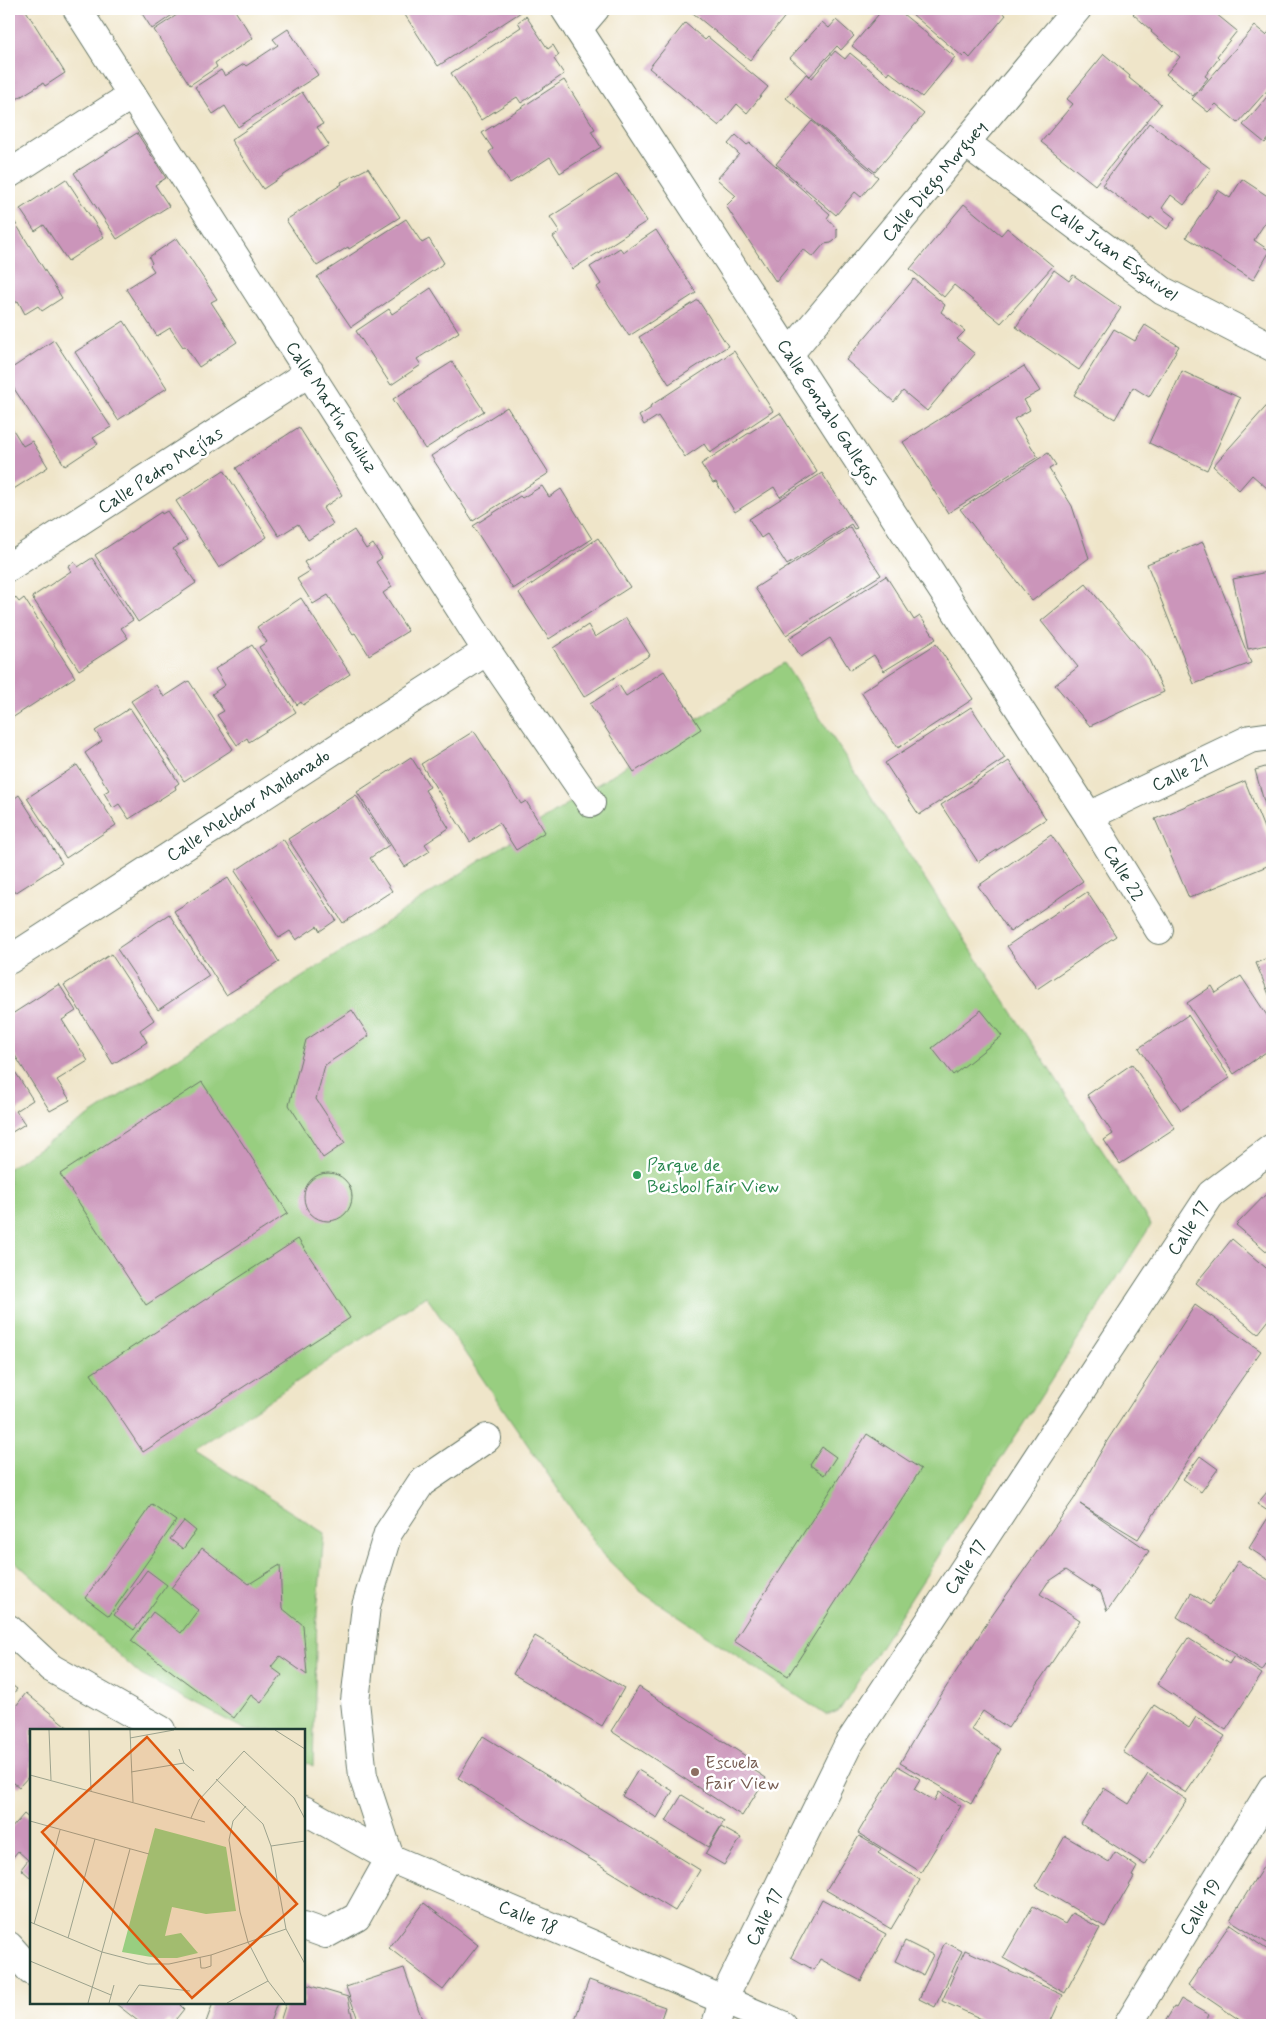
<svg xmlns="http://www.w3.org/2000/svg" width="1281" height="2034" font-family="Mynerve,sans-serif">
<rect width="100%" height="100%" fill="#fff"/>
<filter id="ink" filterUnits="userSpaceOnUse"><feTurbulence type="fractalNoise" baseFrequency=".02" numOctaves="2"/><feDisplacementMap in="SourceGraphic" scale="10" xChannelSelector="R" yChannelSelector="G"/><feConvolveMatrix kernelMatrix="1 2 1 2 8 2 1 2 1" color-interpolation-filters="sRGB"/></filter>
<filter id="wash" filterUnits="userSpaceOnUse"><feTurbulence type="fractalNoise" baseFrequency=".0096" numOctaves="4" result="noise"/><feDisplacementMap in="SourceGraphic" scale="20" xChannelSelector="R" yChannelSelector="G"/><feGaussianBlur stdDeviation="1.12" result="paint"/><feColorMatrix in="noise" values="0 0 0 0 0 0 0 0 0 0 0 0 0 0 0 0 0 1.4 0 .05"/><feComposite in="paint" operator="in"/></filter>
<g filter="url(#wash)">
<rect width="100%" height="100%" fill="#efe5c9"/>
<polygon fill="#98ce80" stroke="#5c865a" points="784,663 1151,1225 839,1711 826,1715 640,1591 603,1555 426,1296 194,1450 324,1533 317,1612 313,1766 304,1761 304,1730 246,1730 141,1675 9,1556 9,1168"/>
<g id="blocks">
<g fill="#cb95ba">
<polygon points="20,9 25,9 65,73 45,86 43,83 15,100 12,96 9,98 9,15"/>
<polygon points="139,9 181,9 152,29"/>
<polygon points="186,9 234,9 253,38 215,63 217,67 190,85 154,30"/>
<polygon points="415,9 519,9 521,12 438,66 405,15"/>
<polygon points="688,9 791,9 750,60"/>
<polygon points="883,9 897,9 955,57 922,97 890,72 888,75 852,46"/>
<polygon points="906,9 998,9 1006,15 970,58 966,54 963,57"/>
<polygon points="1138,9 1210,9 1237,31 1217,56 1219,58 1205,76 1208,78 1193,96 1166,74 1180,57 1151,32 1152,31 1133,14"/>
<polygon points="526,16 548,49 553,45 559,55 554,59 564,74 521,103 517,97 481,120 451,73 521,27 518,22"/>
<polygon points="836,20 854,36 841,50 837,46 810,76 790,58 822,22 829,28"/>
<polygon points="685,23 705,40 708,37 768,87 747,113 737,104 719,126 649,68"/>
<polygon points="1255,26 1266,35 1270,31 1272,33 1272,85 1238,123 1216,104 1208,112 1192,99"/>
<polygon points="288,29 318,75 238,127 225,106 213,114 195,87 221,70 225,76 244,64 246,66 278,45 273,39"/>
<polygon points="835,51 845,59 850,53 924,114 875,172 786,98 806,74 812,78"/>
<polygon points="1104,54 1130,76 1129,78 1161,104 1095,185 1041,142 1073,104 1067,99"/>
<polygon points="564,80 595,129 591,131 601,147 560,173 550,157 510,183 489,152 493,149 482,133"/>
<polygon points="1272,91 1272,135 1265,143 1243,125"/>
<polygon points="302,92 323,124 317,127 329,145 263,189 231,140"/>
<polygon points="812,121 878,177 861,197 855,192 836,215 776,164"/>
<polygon points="1149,123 1211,169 1184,205 1171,195 1162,208 1175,218 1167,229 1151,217 1149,220 1102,185"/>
<polygon points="137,133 166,178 155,185 169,206 117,239 74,173"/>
<polygon points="736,135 747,145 750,143 830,214 827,218 837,229 837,237 834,241 831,243 824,244 813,257 803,249 776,282 726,206 736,196 717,179 739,154 728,144"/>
<polygon points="368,168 400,217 349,249 348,247 317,266 286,220 342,184 341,182"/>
<polygon points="617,174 647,221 573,269 553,237 560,232 550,217"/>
<polygon points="66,179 104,237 68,261 44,225 35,231 20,209"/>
<polygon points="1242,179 1272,199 1272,212 1254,240 1270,251 1253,280 1186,237 1218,190 1230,198"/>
<polygon points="964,204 1001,235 1007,228 1053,266 1001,323 954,285 944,297 910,269"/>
<polygon points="11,216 62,298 42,311 38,306 25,314 18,301 9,307 9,218"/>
<polygon points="406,219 422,243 429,239 444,263 351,327 317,277"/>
<polygon points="656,230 696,293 629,336 597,287 601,284 590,267 620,248 623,252"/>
<polygon points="177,238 217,299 211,302 237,342 199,367 185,346 183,347 170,328 157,336 126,289 154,271 150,265 152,263 149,257"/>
<polygon points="1054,270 1069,281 1073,275 1121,308 1079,370 1016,327"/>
<polygon points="914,279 945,305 941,312 965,331 957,339 975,354 927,411 903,391 894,402 846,360"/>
<polygon points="431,288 459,332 417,359 421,365 391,385 356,331 389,309 392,314"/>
<polygon points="698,300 728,346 669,384 639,337"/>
<polygon points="124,321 167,388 118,420 75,352"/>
<polygon points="1145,325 1179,346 1149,397 1133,387 1115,419 1074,395 1114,329 1135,341"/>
<polygon points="54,340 111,427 93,438 98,444 65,466 9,381 9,370"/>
<polygon points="734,351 773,411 710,453 704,444 685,457 658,416 644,425 639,416 651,408 650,406"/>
<polygon points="452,362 484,411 425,449 393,399"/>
<polygon points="1024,366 1040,391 1024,400 1030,410 1014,419 1038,457 948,513 903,442"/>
<polygon points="1182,371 1240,398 1207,470 1149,443"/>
<polygon points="1272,400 1272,482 1267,488 1252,475 1239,490 1213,466"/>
<polygon points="507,407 549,473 473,521 431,456"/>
<polygon points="780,413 817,472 780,497 774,487 735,512 716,482 713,483 701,464"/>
<polygon points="9,423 23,446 32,441 48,467 9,492"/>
<polygon points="299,427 342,495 323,508 333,524 308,540 298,524 279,536 236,468"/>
<polygon points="1048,453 1056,465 1049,469 1072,506 1089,558 1032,601 960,509"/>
<polygon points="224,470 267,537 219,568 176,501"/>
<polygon points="822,473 857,528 854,529 851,524 787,565 767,534 761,538 749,519"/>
<polygon points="542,486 549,497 561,489 592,539 513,589 473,526 520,496 522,498"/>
<polygon points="167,511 187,540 173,549 196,583 138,622 95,555 161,512 162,514"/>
<polygon points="850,527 881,575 786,635 755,588"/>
<polygon points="354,530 366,549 373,544 382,558 376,562 392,587 383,593 408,631 369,655 355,633 353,634 328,595 313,604 297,579 310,571 304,562"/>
<polygon points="598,538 630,587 549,639 519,593"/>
<polygon points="1203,542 1251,663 1194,684 1147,564"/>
<polygon points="92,558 133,620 121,628 128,638 79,670 32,597 71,571 68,566 74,562 78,567"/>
<polygon points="1272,571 1272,644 1248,649 1233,579"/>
<polygon points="886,576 914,620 920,616 936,639 884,671 874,655 850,670 830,638 801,657 789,638"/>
<polygon points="1086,584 1149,660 1164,692 1090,726 1055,685 1078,667 1041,621"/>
<polygon points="15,597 19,602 24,598 75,677 12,718 9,712 9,601"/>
<polygon points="301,598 350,674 303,705 301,702 297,705 259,647 267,642 257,627"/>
<polygon points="626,618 650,655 584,697 553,648 588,625 595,637"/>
<polygon points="936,644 973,699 898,748 861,692"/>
<polygon points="252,645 296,712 249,742 247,738 237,745 217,715 224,711 212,694 225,685 215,669"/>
<polygon points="664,671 701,729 634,772 590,704 619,685 626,696"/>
<polygon points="189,681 233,749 184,781 131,701 156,685 164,697"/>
<polygon points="971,707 1005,758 919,815 885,763"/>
<polygon points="130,708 179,783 175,786 176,789 129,819 119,804 113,808 104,793 109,790 85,753 102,741 95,731"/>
<polygon points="474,731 521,804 526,801 545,832 516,850 499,823 470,842 421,764"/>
<polygon points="411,757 430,787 425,790 449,828 425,844 430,851 405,867 357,792"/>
<polygon points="1009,761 1046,819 978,862 941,805"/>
<polygon points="77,765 116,825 66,858 27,798"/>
<polygon points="1272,765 1272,803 1265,805 1255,770"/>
<polygon points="1245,781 1272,848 1272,864 1189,898 1155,819"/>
<polygon points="9,788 15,798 19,795 62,863 15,893 9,884"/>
<polygon points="356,795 389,845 370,858 392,891 343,923 288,839"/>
<polygon points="1051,835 1083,881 1010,932 978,886"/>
<polygon points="283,839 336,920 320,931 317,926 296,940 290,931 279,938 235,871"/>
<polygon points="228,878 279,962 226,995 174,911"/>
<polygon points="1087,892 1116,936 1037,989 1007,946"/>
<polygon points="169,914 209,976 158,1010 117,949"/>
<polygon points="111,954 154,1020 140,1030 147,1042 113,1064 64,985"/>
<polygon points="1272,956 1272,1002 1256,963"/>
<polygon points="1241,976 1272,1023 1272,1048 1234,1074 1187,1003 1212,986 1216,993"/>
<polygon points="59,984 76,1011 62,1020 88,1061 57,1080 70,1100 50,1111 9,1046 9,1016"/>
<polygon points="352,1010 369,1036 325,1065 316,1099 345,1143 323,1158 289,1105 306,1040"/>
<polygon points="981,1010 1002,1036 953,1075 932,1048"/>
<polygon points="1188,1015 1230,1078 1181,1110 1139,1048"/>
<polygon points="9,1062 33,1100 16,1111 25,1124 9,1134"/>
<polygon points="1132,1064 1175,1128 1120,1164 1104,1140 1113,1134 1087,1095"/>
<polygon points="202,1082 288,1213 146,1305 60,1174"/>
<circle cx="328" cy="1197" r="24"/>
<polygon points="1272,1188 1272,1256 1236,1225"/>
<polygon points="298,1239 350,1318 143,1452 91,1374"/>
<polygon points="1232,1239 1272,1273 1272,1316 1258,1334 1196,1283"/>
<polygon points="1195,1305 1261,1351 1220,1410 1138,1539 1080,1504 1149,1551 1107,1611 1101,1593 1066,1570 1048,1582 1040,1594 1080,1620 1008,1728 983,1711 971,1729 1001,1749 971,1804 900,1763 922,1725 989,1620 1074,1499 1107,1441"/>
<polygon points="867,1434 921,1469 788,1676 734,1641"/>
<polygon points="822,1447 836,1457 824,1475 810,1465"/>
<polygon points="1200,1456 1218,1469 1201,1492 1183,1479"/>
<polygon points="1272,1486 1272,1563 1249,1548 1271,1513 1257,1504"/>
<polygon points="152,1504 176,1521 109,1616 85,1598"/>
<polygon points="184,1521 196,1531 183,1549 170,1539"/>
<polygon points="202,1548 249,1584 280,1565 282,1608 303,1625 307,1675 280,1656 271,1667 282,1675 261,1703 251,1695 234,1718 131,1641 153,1612 181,1633 198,1610 171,1588"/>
<polygon points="1238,1561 1272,1582 1272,1656 1262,1671 1177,1617 1191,1593 1210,1605"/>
<polygon points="147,1570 167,1585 134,1630 114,1615"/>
<polygon points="535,1636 624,1688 602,1726 513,1674"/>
<polygon points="1188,1638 1229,1664 1234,1656 1262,1674 1226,1730 1157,1684"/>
<polygon points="9,1683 17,1689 9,1699"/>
<polygon points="639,1687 755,1762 751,1768 766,1778 742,1816 611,1731"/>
<polygon points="26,1693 71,1730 31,1730 31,1776 30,1775 19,1787 9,1779 9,1724 12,1720 9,1715"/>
<polygon points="1154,1705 1189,1728 1196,1717 1225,1736 1186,1793 1123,1752"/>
<polygon points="483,1736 700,1870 675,1911 458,1778"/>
<polygon points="898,1766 920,1779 914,1789 934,1801 939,1792 961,1806 921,1872 858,1833"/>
<polygon points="638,1770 673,1791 657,1818 622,1796"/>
<polygon points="1148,1774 1187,1800 1145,1865 1081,1824 1104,1788 1129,1804"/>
<polygon points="682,1795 724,1821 708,1847 666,1821"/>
<polygon points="24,1814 31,1820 31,1878 21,1869 28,1860 18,1851 9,1862 9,1831"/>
<polygon points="721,1827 741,1838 724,1865 705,1854"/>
<polygon points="859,1836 881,1849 878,1853 920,1880 891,1929 826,1890"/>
<polygon points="1065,1836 1109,1862 1115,1852 1137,1867 1132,1876 1134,1877 1105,1927 1036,1886"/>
<polygon points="1270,1856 1272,1857 1272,1946 1230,1920"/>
<polygon points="822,1899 886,1934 861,1981 820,1959 814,1970 791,1957"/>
<polygon points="424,1903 478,1945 443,1990 389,1948"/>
<polygon points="1033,1906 1065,1924 1072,1913 1100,1928 1065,1993 1003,1958"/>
<polygon points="1230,1924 1272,1953 1272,2021 1269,2025 1247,2025 1188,1985"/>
<polygon points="905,1941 933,1955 923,1975 895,1961"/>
<polygon points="945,1942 962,1951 935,2007 919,1999"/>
<polygon points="965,1950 1063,1995 1049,2025 995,2025 942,2001"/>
<polygon points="404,1968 424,2025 360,2025 346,1987"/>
<polygon points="589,1980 665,2007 659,2025 573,2025"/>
<polygon points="304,1984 348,1997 354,2025 279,2025 286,2003 304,2003"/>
<polygon points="1181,1999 1209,2015 1203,2024 1206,2025 1163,2025 1174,2007 1176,2008"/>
<polygon points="115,2003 182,2003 180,2005 184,2009 172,2024 168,2020 164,2025 143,2025"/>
<polygon points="213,2003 277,2003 269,2025 205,2025"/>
</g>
</g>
</g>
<g filter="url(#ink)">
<use href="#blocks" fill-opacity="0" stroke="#687868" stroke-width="1"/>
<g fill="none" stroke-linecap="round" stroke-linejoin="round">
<defs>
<g id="minor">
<polyline points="77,9 487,651 591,803"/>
<polyline points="565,9 1089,816 1159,930"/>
<polyline points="578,29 595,9"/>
<polyline points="966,143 1163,291 1272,347"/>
<polyline points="9,174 132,95"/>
<polyline points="789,354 1077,9"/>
<polyline points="9,567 310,372"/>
<polyline points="1089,816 1250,739 1272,736"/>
<polyline points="9,960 487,651"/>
<polyline points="9,1629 51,1668 161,1730"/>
<polyline points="304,1810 390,1858 782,2025"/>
<polyline points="390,1858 363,1776 355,1701 366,1606 388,1533 421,1483 487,1438"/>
<polyline points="304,1926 326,1934 357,1917 390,1858"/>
<polyline points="9,1946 31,1971"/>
<polyline points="716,2025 723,2000 848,1745 1211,1194 1272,1148"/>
<polyline points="1128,2025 1272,1788"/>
</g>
</defs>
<use href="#minor" stroke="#687868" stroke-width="30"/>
<use href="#minor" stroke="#fff" stroke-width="28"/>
</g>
</g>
<circle fill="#2e9e5b" stroke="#fff" stroke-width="2" cx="637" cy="1175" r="5"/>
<circle fill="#8d6e63" stroke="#fff" stroke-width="2" cx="695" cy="1772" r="5"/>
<g text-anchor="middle" stroke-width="5" stroke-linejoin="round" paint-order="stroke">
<g font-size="18" fill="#1f3d34" stroke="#fff">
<text transform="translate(934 181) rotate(-50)" y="6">Calle Diego Morguey</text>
<text transform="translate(1114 252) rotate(36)" y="6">Calle Juan Esquivel</text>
<text transform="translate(332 407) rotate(57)" y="6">Calle Martín Guiluz</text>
<text transform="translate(828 412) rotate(57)" y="6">Calle Gonzalo Gallegos</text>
<text transform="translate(160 470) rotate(-33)" y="6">Calle Pedro Mejías</text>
<text transform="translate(1180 773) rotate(-26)" y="6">Calle 21</text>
<text transform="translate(248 805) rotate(-33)" y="6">Calle Melchor Maldonado</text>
<text transform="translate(1124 873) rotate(59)" y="6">Calle 22</text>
<text transform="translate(1188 1228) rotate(-57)" y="6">Calle 17</text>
<text transform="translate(965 1567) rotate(-57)" y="6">Calle 17</text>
<text transform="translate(1200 1907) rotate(-59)" y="6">Calle 19</text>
<text transform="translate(528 1917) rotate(23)" y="6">Calle 18</text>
<text transform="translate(764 1917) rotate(-64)" y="6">Calle 17</text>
</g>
<g font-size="18" fill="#27864d" stroke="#fff" text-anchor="start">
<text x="647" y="1171">Parque de<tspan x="647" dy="21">Beisbol Fair View</tspan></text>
</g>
<g font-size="18" fill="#785e54" stroke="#fff" text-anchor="start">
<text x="705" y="1768">Escuela<tspan x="705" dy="21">Fair View</tspan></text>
</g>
</g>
<g transform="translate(30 1729)">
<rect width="275" height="275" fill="#efe5c9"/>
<path d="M 125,99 L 196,118 L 206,182 L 176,185 L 142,178 L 135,207 L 151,204 L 168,224 L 147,229 L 127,229 L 92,223 Z" fill="#98ce80"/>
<path fill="none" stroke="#9ca28d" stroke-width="1" d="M 19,1 L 21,51M 59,1 L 61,62M 100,1 L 103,73M 245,1 L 275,20M 100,9 L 144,1M 149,20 L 154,34 L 164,42M 101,43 L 154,34M 0,46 L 175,93M 186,50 L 233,95 L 241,117 L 256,200 L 275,235M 216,77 L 203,92 L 199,111 L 210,183 L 218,213 L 238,252 L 255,274M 161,89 L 169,71 L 214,22 L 264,69 L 275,90M 0,92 L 119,125M 241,117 L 275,112M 0,193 L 72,223 L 118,235 L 139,235 L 181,226 L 256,200M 4,195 L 30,101M 38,209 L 65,110M 170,228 L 171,239 L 175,239 L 181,237 L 181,226M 0,232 L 81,266M 58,274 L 100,120M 79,274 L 84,256M 97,274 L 109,256 L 160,262M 197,274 L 238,252"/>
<path fill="#de580e" fill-opacity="0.15" stroke="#de580e" stroke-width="2.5" d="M 117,8 L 267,175 L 162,269 L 12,103 Z"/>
<rect width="275" height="275" fill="none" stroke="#1f3d34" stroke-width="2.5"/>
</g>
<rect width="1281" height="2034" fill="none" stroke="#fff" stroke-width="30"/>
</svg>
